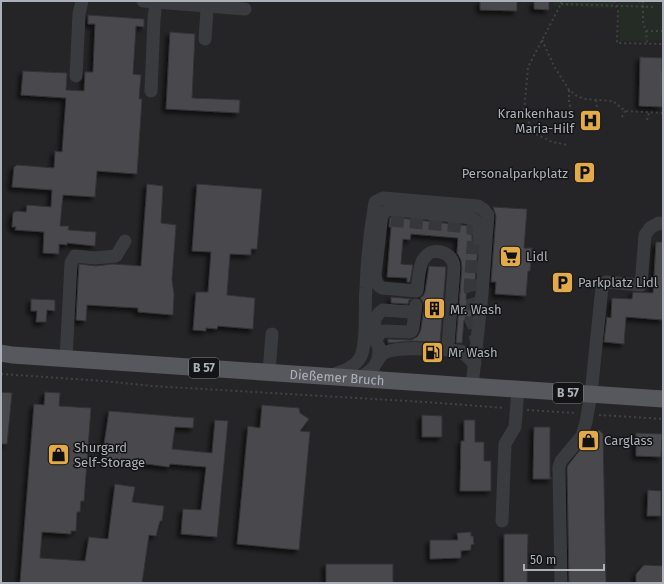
<svg xmlns="http://www.w3.org/2000/svg" width="664" height="584" font-family="'Fira Sans',sans-serif">
<defs>
<filter id="shadow"><feDropShadow dx="-3.5" dy="3.5" stdDeviation="2" flood-color="#0009"/></filter>
</defs>
<rect width="100%" height="100%" fill="#19191b"/>
<rect fill="#252527" x="1" y="1" width="662" height="582"/>
<g fill="#252c26">
<polygon points="553,1 614,1 613,9 553,6"/>
<polygon points="616,1 663,1 663,40 620,41 619,8"/>
</g>
<g fill="#48494d" stroke="#333336" filter="url(#shadow)">
<polygon points="480,1 517,1 517,11 480,10"/>
<polygon points="534,1 549,1 549,10 534,9"/>
<polygon points="88,15 144,19 144,27 136,26 133,74 141,75 139,99 142,99 137,174 97,171 95,197 63,195 60,226 69,226 68,230 96,232 95,246 67,243 67,245 59,244 59,254 43,253 44,232 15,230 16,227 12,227 13,213 16,211 26,212 27,205 51,207 52,190 12,187 14,167 17,165 54,168 55,151 62,152 66,98 21,95 23,71 67,73 66,90 84,91 85,72 93,72 95,24 88,24"/>
<polygon points="170,32 195,34 192,98 240,100 239,113 166,109"/>
<polygon points="640,57 662,58 662,71 663,71 662,107 639,106"/>
<polygon points="147,184 163,186 161,223 176,225 172,280 174,294 173,315 138,312 138,308 87,305 86,321 76,320 79,264 96,266 113,264 141,266"/>
<polygon points="197,184 262,189 257,249 251,249 251,255 230,254 227,295 255,298 253,329 218,326 217,329 206,328 206,331 193,330 196,292 208,292 211,252 192,251"/>
<polygon points="493,207 527,209 524,248 532,248 530,271 528,271 526,296 495,294 496,282 491,282 496,216"/>
<polygon points="391,217 469,226 472,228 472,242 474,245 478,247 475,280 467,279 466,300 473,300 471,321 464,320 462,343 456,343 462,268 461,260 457,253 458,238 411,234 410,240 403,239 401,264 413,265 410,282 407,282 407,278 387,277 391,227 389,227 390,218"/>
<polygon points="656,242 663,242 663,320 626,317 624,344 604,342 607,317 611,318 612,298 632,299 633,292 653,293"/>
<polygon points="429,266 446,267 440,342 410,341 388,343 388,339 411,340 417,337 419,334 421,329 424,306 423,302 420,298 423,296 425,292"/>
<polygon points="391,297 412,299 409,300 408,304 391,303"/>
<polygon points="31,299 55,300 55,311 47,310 46,322 36,322 37,311 31,311"/>
<polygon points="1,392 12,393 7,444 1,444"/>
<polygon points="45,392 60,393 59,406 91,408 84,501 81,501 80,512 77,512 76,531 71,531 71,534 42,532 40,558 85,561 89,537 108,539 115,484 135,487 132,502 164,506 162,521 160,521 156,536 149,535 142,583 20,583 34,404 44,405"/>
<polygon points="262,405 299,408 300,413 309,419 300,431 310,432 299,550 237,544 248,426 260,428"/>
<polygon points="109,411 194,418 193,428 175,427 172,449 212,453 215,420 228,421 217,537 181,534 183,509 201,510 206,467 170,464 169,467 102,458"/>
<polygon points="422,415 442,416 442,437 422,437"/>
<polygon points="464,420 475,420 475,442 484,442 484,461 491,461 491,491 460,491 461,441 464,441"/>
<polygon points="534,427 550,427 550,479 551,477 551,479 533,479"/>
<polygon points="599,430 603,434 606,583 569,583 567,468 568,465 589,439"/>
<polygon points="636,433 662,434 661,457 636,456"/>
<polygon points="648,490 661,491 661,516 647,516"/>
<polygon points="471,532 471,536 473,536 474,544 471,545 471,550 461,551 461,558 430,559 430,540 458,540 457,533"/>
<polygon points="504,534 528,534 527,583 504,583"/>
<rect x="326" y="564" width="67" height="19"/>
<polygon points="644,565 663,566 663,583 636,583 636,574"/>
</g>
<g fill="none" stroke-linecap="round" stroke-linejoin="round">
<path stroke="#36373b" stroke-width="13" stroke-dasharray="13 6" stroke-linecap="butt" d="M 391,220 L 469,227 C 472,228 474,229 474,233 L 470,289 L 473,300 L 471,321 L 474,326 L 476,340"/>
<g stroke="#404246" stroke-width="2" stroke-dasharray="2 3" stroke-linecap="butt">
<polyline points="561,1 561,4 528,67 524,112 534,133 552,142 569,145"/>
<polyline points="614,1 618,11 617,43 663,44"/>
<polyline points="639,1 643,6"/>
<polyline points="643,1 643,23 646,31 647,44"/>
<polyline points="561,4 655,7"/>
<polyline points="646,31 663,31"/>
<polyline points="542,40 554,66 569,90 577,96 585,99 613,101 625,111 663,113"/>
<polyline points="569,90 569,103 572,112"/>
<polyline points="596,100 598,115"/>
<polyline points="622,117 625,111"/>
<polyline points="647,120 649,113"/>
<polyline points="1,374 104,381 152,386 425,402 505,408"/>
<polyline points="527,410 576,413"/>
<polyline points="599,415 663,419"/>
</g>
<g stroke="#3a3b3f" stroke-width="13">
<polyline points="143,1 245,9"/>
<polyline points="205,39 207,10 210,6"/>
<polyline points="76,76 79,14 82,1"/>
<polyline points="151,91 154,19 156,2"/>
<polyline points="375,340 381,332 385,331 409,332 412,331 413,328 416,305"/>
<path d="M 452,350 L 448,346 L 454,268 C 454,266 454,264 453,262 C 450,254 440,250 432,252 C 428,253 425,257 423,260 C 419,265 418,284 417,291 L 382,288 C 377,285 376,281 375,275 L 382,214 L 389,209 L 472,218 C 482,224 480,228 479,239"/>
<polyline points="66,359 71,263 75,256 95,258 116,256 125,241"/>
<polyline points="378,359 379,351 379,347 374,338 375,319 379,313 383,310 411,312 413,312 415,309"/>
<polyline points="269,372 272,334"/>
<path d="M 332,375 C 343,371 354,368 360,358 C 368,344 364,305 366,288 C 367,259 370,231 375,202 L 383,198 L 478,206 L 484,210 L 488,215 L 482,294 L 472,386"/>
<path d="M 358,378 C 363,376 369,372 373,368 C 377,363 378,357 384,353 C 399,345 443,350 461,351 L 475,364"/>
<polyline points="502,521 505,444 515,427 518,389"/>
<polyline points="561,583 559,467 561,461 582,436 586,422 591,394 602,287 606,282 641,285 645,235 650,228 659,223 663,224"/>
</g>
<path stroke="#56585e" stroke-width="17" id="s1" d="M 1,353 L 12,355 L 663,399"/>
</g>
<defs>
<symbol id="hospital-square" viewBox="-11 -11 22 22"><rect x="-9" y="-9" width="18" height="18" rx="4" fill="#e2aa49" stroke="#141416"/><path d="M-5-5h3v3.5h4V-5h3V5h-3V1.5h-4V5h-3Z" fill="#111"/></symbol>
<symbol id="parking-square" viewBox="-11 -11 22 22"><rect x="-9" y="-9" width="18" height="18" rx="4" fill="#e2aa49" stroke="#141416"/><path d="M-3.5-5.5H1a3.5 3.5 0 0 1 0 7H-1V5.5H-3.5ZM-1-3.4V-.6H.8a1.4 1.4 0 0 0 0-2.8Z" fill="#111"/></symbol>
<symbol id="supermarket-square" viewBox="-11 -11 22 22"><rect x="-9" y="-9" width="18" height="18" rx="4" fill="#e2aa49" stroke="#141416"/><path d="M-6-5.5h2.5l.6 2H6L4.5 2H-2.5L-4.4-4H-6ZM-1.5 3.2a1.3 1.3 0 1 0 .1 0ZM3 3.2a1.3 1.3 0 1 0 .1 0Z" fill="#111"/></symbol>
<symbol id="building-square" viewBox="-11 -11 22 22"><rect x="-9" y="-9" width="18" height="18" rx="4" fill="#e2aa49" stroke="#141416"/><path d="M-4-6H4V6H1V3H-1V6H-4ZM-2.5-4.3h1.7v1.8h-1.7ZM.8-4.3h1.7v1.8H.8ZM-2.5-1h1.7V.8h-1.7ZM.8-1h1.7V.8H.8Z" fill="#111"/></symbol>
<symbol id="fuel-square" viewBox="-11 -11 22 22"><rect x="-9" y="-9" width="18" height="18" rx="4" fill="#e2aa49" stroke="#141416"/><path d="M-5.5-6h7V0h2V4h1.3V-2.5L3-4.5l.8-.8L6-3V5H2.5V1h-1V6h-7ZM-4.2-4.7v3.2H.2V-4.7Z" fill="#111"/></symbol>
<symbol id="shop-square" viewBox="-11 -11 22 22"><rect x="-9" y="-9" width="18" height="18" rx="4" fill="#e2aa49" stroke="#141416"/><path d="M-5-2.5h2.3a2.7 3.5 0 0 1 5.4 0H5L5.5 6h-11ZM-1.5-2.5h3a1.5 2.3 0 0 0-3 0Z" fill="#111"/></symbol>
</defs>
<g fill-rule="evenodd">
<use href="#hospital-square" x="578" y="108" width="25" height="25"/>
<use href="#parking-square" x="572" y="160" width="25" height="25"/>
<use href="#supermarket-square" x="498" y="244" width="25" height="25"/>
<use href="#parking-square" x="550" y="270" width="25" height="25"/>
<use href="#building-square" x="422" y="296" width="25" height="25"/>
<use href="#fuel-square" x="420" y="340" width="25" height="25"/>
<use href="#shop-square" x="576" y="428" width="25" height="25"/>
<use href="#shop-square" x="46" y="442" width="25" height="25"/>
</g>
<g text-anchor="middle" stroke-width="3" stroke-linejoin="round" paint-order="stroke">
<g fill="#141416" stroke="#7e8288" stroke-width="1">
<rect x="189" y="358" width="30" height="20" rx="3"/>
<rect x="553" y="383" width="30" height="20" rx="3"/>
</g>
<g font-size="12" font-weight="bold" fill="#acb1b9">
<text x="204" y="372">B 57</text>
<text x="568" y="397">B 57</text>
</g>
<g font-size="13" fill="#acb1b9" stroke="#141416" text-anchor="start">
<text x="574" y="118" text-anchor="end">Krankenhaus<tspan x="574" dy="15">Maria-Hilf</tspan></text>
<text x="568" y="178" text-anchor="end">Personalparkplatz</text>
<text x="526" y="261">Lidl</text>
<text x="578" y="287">Parkplatz Lidl</text>
<text x="450" y="314">Mr. Wash</text>
<text x="448" y="357">Mr Wash</text>
<text x="604" y="445">Carglass</text>
<text x="74" y="452">Shurgard<tspan x="74" dy="15">Self-Storage</tspan></text>
</g>
<g font-size="13" fill="#acb1b9" stroke="#141416">
<text dy="5" stroke="none"><textPath href="#s1" startOffset="337">Dießemer Bruch</textPath></text>
</g>
</g>
<rect width="664" height="584" fill="none" stroke="#acb1b9" stroke-width="4"/>
<path d="M524 564v6h80v-6" fill="none" stroke="#acb1b9" stroke-width="2"/>
<text x="530" y="564" font-size="12" fill="#acb1b9" stroke="#141416" stroke-width="3" paint-order="stroke">50 m</text>
</svg>
